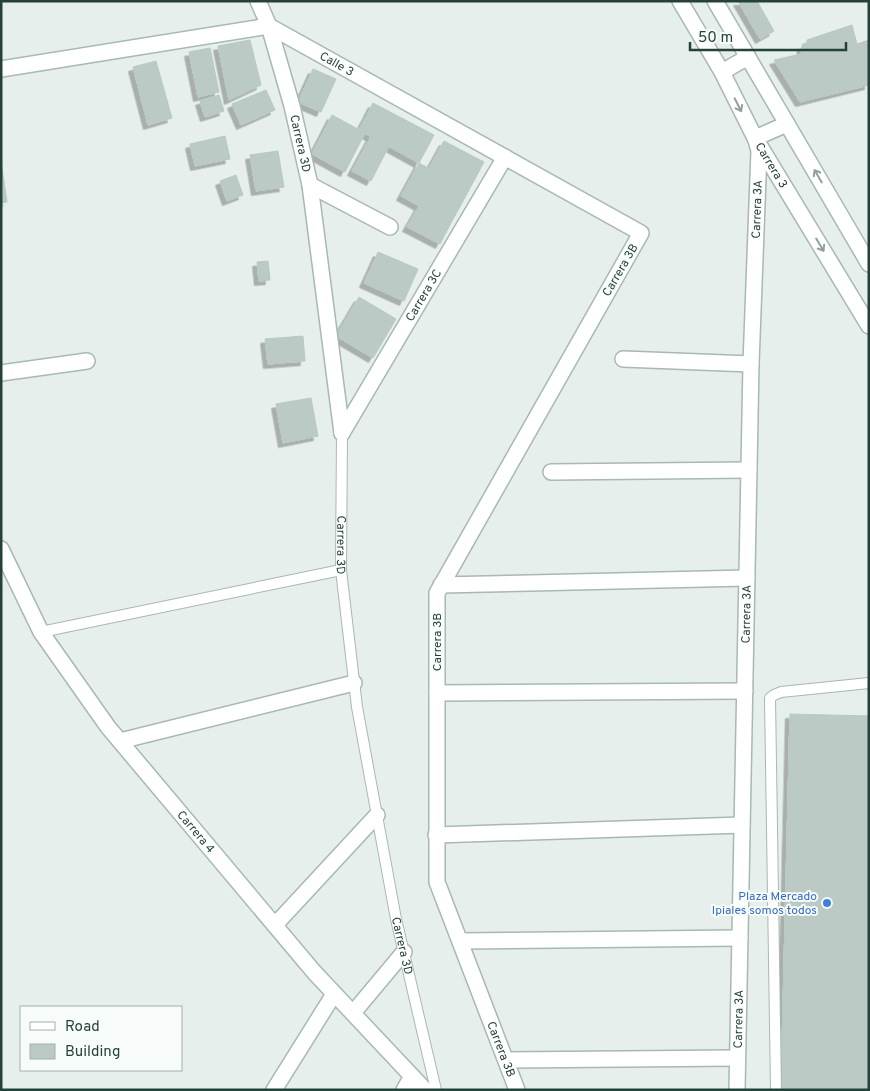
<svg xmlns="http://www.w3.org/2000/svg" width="870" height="1091" font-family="Overpass,sans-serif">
<defs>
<filter id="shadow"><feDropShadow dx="-4.5" dy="4.5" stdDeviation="0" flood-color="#0004"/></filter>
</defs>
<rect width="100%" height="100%" fill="#e6efeb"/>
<g fill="#bbcac4" stroke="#b8c9c2" filter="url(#shadow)">
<polygon points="738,1 757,1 774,31 760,39"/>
<polygon points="852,25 857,44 869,40 869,85 800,102 774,60 801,54 802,46 807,44 807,40"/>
<polygon points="250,40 261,85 229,100 218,46"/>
<polygon points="210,48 219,92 198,97 189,52"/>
<polygon points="156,61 172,118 148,125 133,67"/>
<polygon points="313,69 336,79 321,112 298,102"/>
<polygon points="266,90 275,110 241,125 232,104"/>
<polygon points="219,95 224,111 205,117 200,101"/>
<polygon points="373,103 434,135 419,163 359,130"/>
<polygon points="332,115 365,133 345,172 312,154"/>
<polygon points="225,136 230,159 195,166 190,144"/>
<polygon points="371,136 389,146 371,181 352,171"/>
<polygon points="444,141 484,162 469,190 429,168"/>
<polygon points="278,151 284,187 256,191 250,155"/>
<polygon points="1,161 7,202 1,203"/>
<polygon points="419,163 469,190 451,223 401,196"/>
<polygon points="236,175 243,195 227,201 220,181"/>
<polygon points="419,206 451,223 440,244 407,227"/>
<polygon points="378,252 418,269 404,301 364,283"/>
<polygon points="268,261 270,280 259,281 257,262"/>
<polygon points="359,297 396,319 373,358 336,336"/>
<polygon points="303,336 305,361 268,364 265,339"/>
<polygon points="311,398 318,436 283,443 276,404"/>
<polygon points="790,714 869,716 869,1090 781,1090"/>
</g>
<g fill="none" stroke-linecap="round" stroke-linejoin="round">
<defs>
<g id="service">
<path id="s1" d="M 342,433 L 341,570 L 357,707 L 396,919 L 436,1090"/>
<polyline points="41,632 341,570"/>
<polyline points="776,1090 770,698 774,695 781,692 869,683"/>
</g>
<g id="minor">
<path id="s2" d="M 258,1 L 269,26 L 292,106 L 310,185 L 342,433"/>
<path id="s3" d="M 1,69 L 269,26 L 641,233 L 437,593 L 437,882 L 517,1090"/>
<polyline points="310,185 390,227"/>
<polyline points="623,359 751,364"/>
<polyline points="1,373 87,361"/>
<path id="s4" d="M 342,433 L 505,157"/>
<polyline points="551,472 749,470"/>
<path id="s5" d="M 1,549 L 41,632 L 108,727 L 314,972 L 425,1090"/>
<polyline points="441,585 747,578"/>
<polyline points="437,693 745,691"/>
<polyline points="120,741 354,683"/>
<polyline points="436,835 742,825"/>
<polyline points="275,925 377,815"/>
<polyline points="460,941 740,938"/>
<polyline points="353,1013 404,952"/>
<polyline points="506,1060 737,1058"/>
<polyline points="274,1090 334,994"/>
<polyline points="404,1090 412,1076"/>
<path id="s6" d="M 737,1090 L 751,364 L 759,151 L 756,140"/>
</g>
<g id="tertiary">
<path id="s7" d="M 680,1 L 722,72 L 755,138 L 869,326"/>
<polyline points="715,1 869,264"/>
<polyline points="722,72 748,57"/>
<polyline points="755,138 787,124"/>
</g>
</defs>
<use href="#service" stroke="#a8b8b2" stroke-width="12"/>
<use href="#minor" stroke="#a8b8b2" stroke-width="18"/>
<use href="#tertiary" stroke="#a8b8b2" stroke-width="18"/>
<use href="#service" stroke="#fff" stroke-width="10"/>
<use href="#minor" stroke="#fff" stroke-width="15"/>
<use href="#tertiary" stroke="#fff" stroke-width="15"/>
</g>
<defs><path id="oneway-shaft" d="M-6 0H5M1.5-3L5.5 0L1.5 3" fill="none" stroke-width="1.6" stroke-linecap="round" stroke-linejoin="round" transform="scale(1.25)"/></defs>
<g stroke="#92a09c">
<use href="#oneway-shaft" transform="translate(738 105) rotate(63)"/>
<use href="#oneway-shaft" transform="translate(818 176) rotate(-120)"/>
<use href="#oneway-shaft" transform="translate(820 245) rotate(59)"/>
</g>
<circle fill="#3f7fe0" stroke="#f7fbf9" stroke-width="2" cx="827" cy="903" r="5"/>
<g text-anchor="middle" stroke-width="4" stroke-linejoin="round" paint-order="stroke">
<g font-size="12" fill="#24423a" stroke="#f7fbf9">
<text dy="4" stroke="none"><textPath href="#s3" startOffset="349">Calle 3</textPath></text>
<text dy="4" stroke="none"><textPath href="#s2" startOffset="149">Carrera 3D</textPath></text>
<text dy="4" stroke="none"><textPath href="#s7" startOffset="188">Carrera 3</textPath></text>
<text dy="4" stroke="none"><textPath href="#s6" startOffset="881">Carrera 3A</textPath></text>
<text transform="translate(620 270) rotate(-60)" y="4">Carrera 3B</text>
<text dy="4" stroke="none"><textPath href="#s4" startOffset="160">Carrera 3C</textPath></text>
<text dy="4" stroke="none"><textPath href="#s1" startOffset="112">Carrera 3D</textPath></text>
<text dy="4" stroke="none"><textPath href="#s6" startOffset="476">Carrera 3A</textPath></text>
<text transform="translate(437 642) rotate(-90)" y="4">Carrera 3B</text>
<text dy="4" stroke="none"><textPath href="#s5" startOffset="345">Carrera 4</textPath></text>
<text dy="4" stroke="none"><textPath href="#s1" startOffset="518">Carrera 3D</textPath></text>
<text dy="4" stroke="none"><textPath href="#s6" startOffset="71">Carrera 3A</textPath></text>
<text dy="4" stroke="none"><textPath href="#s3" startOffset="1579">Carrera 3B</textPath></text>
</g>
<g font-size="12" fill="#366cbe" stroke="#f7fbf9" text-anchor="end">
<text x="817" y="900">Plaza Mercado<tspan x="817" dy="14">Ipiales somos todos</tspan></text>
</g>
</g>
<rect width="870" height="1091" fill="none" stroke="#24423a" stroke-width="5"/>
<rect x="20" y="1006" width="162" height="65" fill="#f7fbf9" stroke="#a3b1ad"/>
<rect x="30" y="1022" width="25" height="8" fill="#ffffff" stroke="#a3b1ad"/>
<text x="65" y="1031" font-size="15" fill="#24423a">Road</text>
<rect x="30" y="1044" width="25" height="15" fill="#bbcac4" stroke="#a3b1ad"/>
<text x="65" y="1056" font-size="15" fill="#24423a">Building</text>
<path d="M690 42v8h156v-8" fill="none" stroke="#24423a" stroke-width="2.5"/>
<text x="698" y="42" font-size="15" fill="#24423a" stroke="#f7fbf9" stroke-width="4" paint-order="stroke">50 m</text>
</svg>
